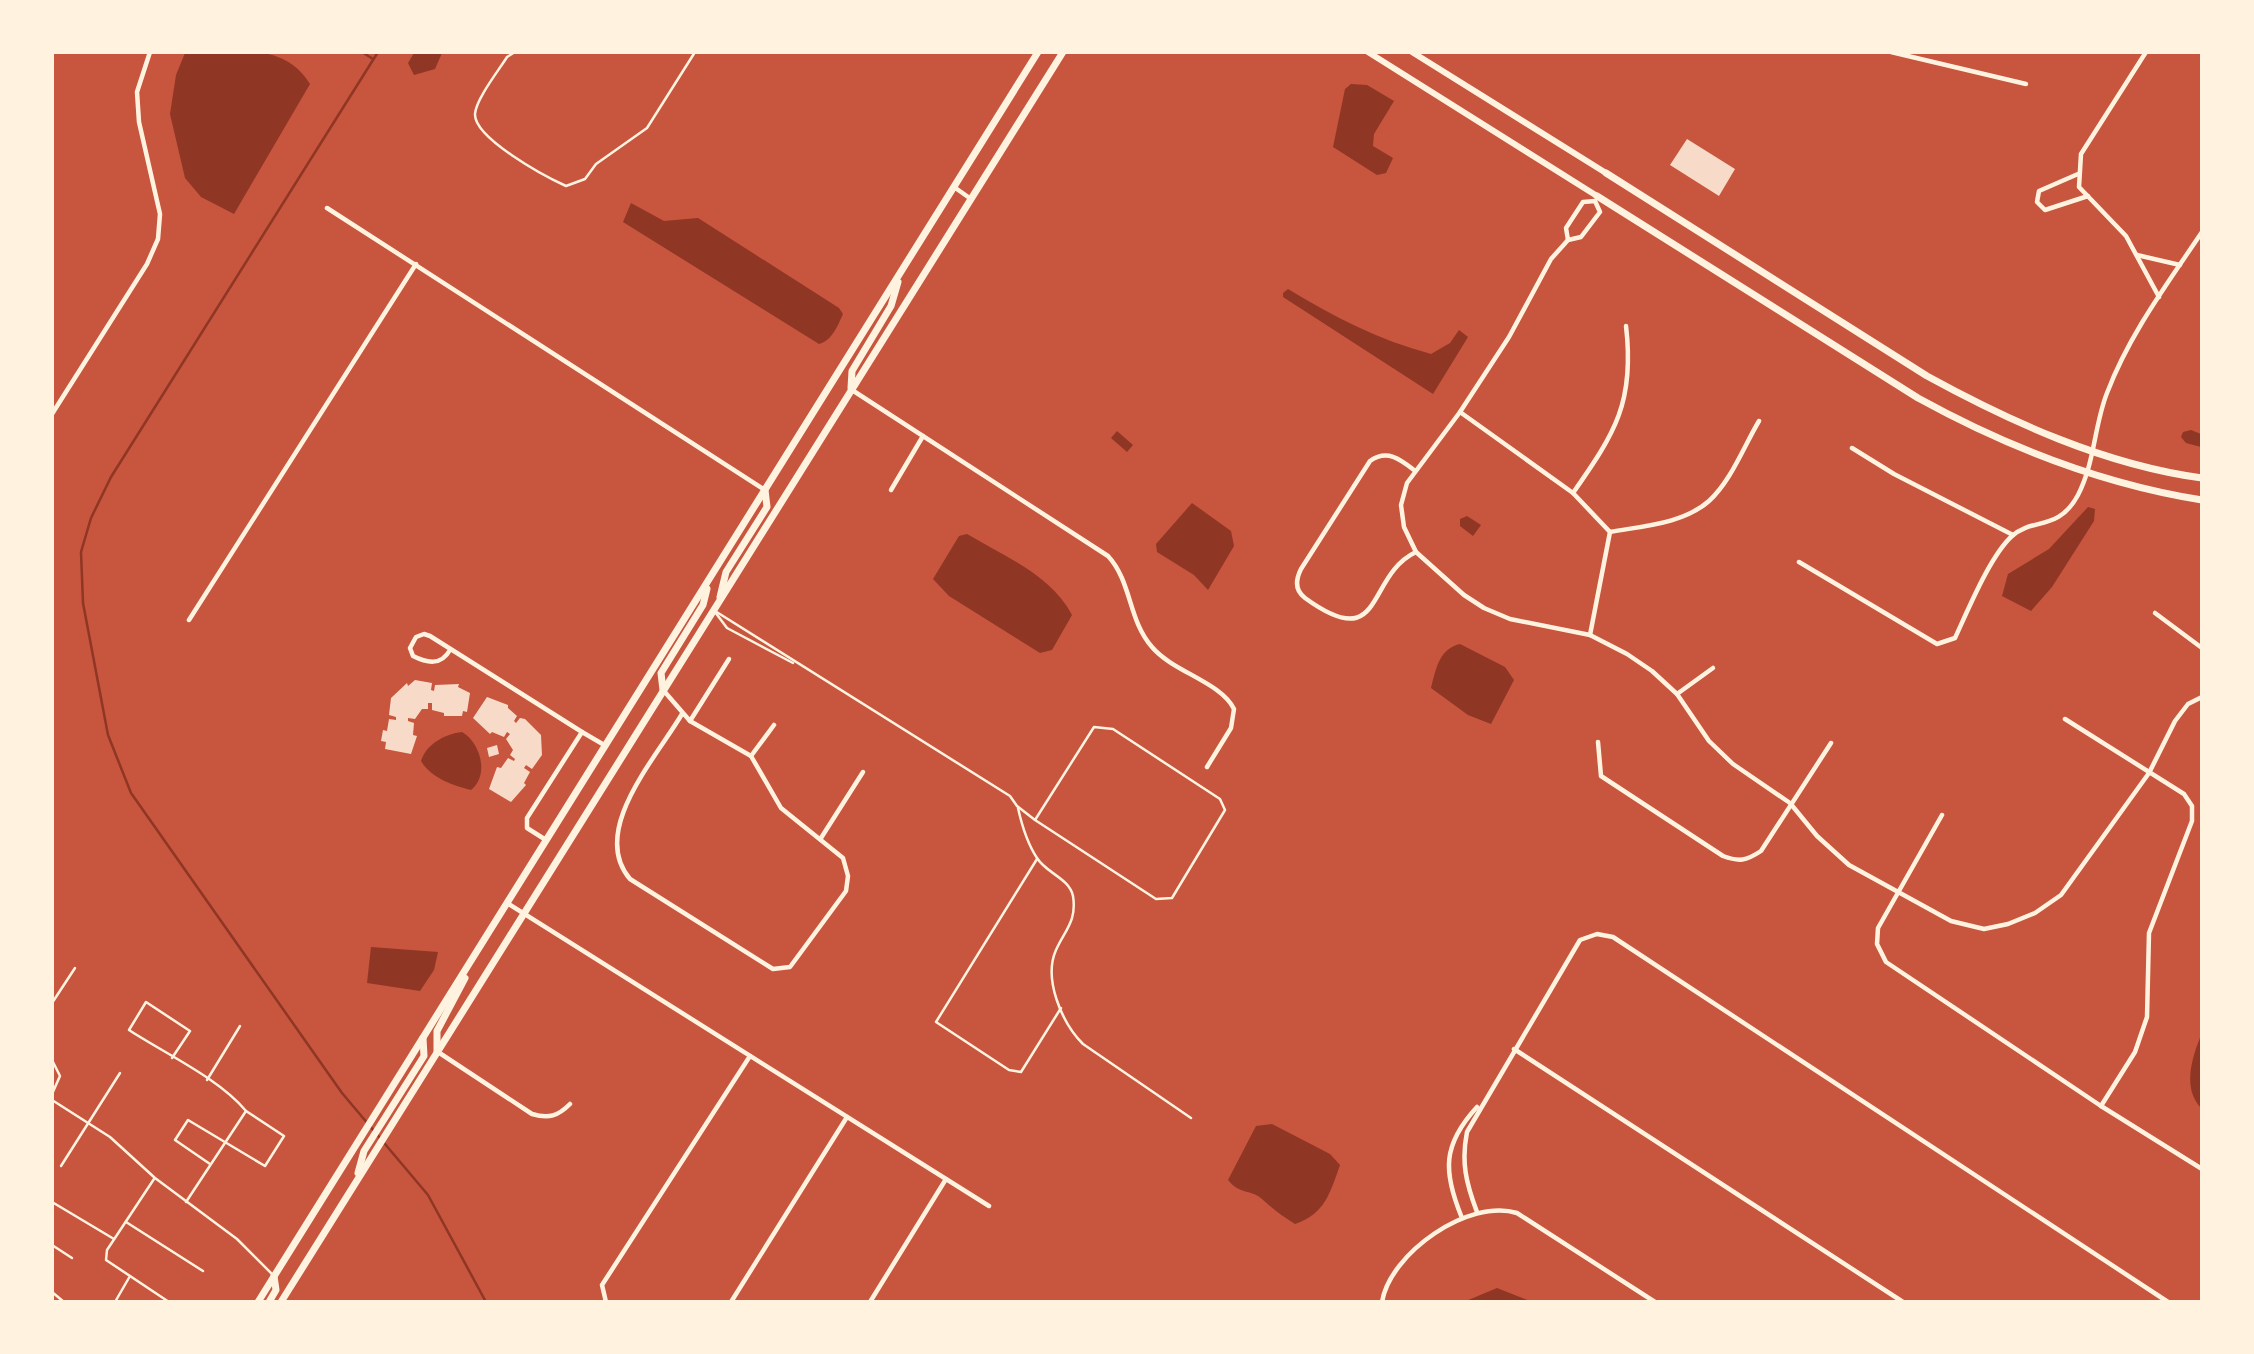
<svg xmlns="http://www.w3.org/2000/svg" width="2254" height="1354" font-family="'Zilla Slab',serif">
<rect width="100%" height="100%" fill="#c8553d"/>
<g fill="#8f3625">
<path d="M 185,53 C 231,52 283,40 310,84 L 234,214 L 201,197 L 185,178 L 170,114 L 176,75 Z"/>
<polygon points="414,53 414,52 442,53 435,69 414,75 408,63"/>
<polygon points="1351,84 1367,85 1394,101 1374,134 1373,146 1393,158 1386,173 1377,175 1333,147 1345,89"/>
<path d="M 631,203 L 664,221 L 698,218 L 839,308 L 843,314 C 838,325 832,341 819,344 L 623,222 Z"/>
<path d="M 1288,289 C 1334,317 1379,340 1431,354 L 1450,343 L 1459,330 L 1468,337 L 1433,394 L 1283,297 L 1283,293 Z"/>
<polygon points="2191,430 2201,434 2201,447 2186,443 2181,437 2183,432"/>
<polygon points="1117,431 1133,445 1127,452 1111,438"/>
<polygon points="1192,503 1231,531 1234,546 1208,590 1194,575 1157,552 1156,544"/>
<polygon points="2088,507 2095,509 2094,521 2052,587 2031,611 2002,596 2008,574 2049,549"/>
<polygon points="1467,516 1481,525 1473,536 1460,526 1460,519"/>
<path d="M 967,534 C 1004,556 1051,575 1072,615 L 1052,650 L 1040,653 L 949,596 L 933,579 L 959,536 Z"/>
<path d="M 1460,644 L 1505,667 L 1514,680 L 1491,724 L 1468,715 L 1431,688 C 1436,669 1439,649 1460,644 Z"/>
<path d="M 462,732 C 480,742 490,775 471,790 C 454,786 431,778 421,761 C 426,744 445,734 462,732 Z"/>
<polygon points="371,947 438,952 434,970 420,991 367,983"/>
<path d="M 2201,1035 L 2201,1108 C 2182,1088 2192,1058 2201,1035 Z"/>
<path d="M 1272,1124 L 1330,1154 L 1340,1165 C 1330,1193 1325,1214 1295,1224 C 1282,1216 1273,1209 1262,1199 C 1251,1189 1240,1195 1228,1180 L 1256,1126 Z"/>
<polygon points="1497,1288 1530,1301 1466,1301"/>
</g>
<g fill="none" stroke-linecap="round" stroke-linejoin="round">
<g stroke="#8f3625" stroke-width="2.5">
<polyline points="362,52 373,59"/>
<polyline points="378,52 111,477 91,518 81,552 83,603 108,735 131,793 342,1093 428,1195 486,1302"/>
</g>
</g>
<g fill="#f7dbc8">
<polygon points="1687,139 1735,169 1719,196 1670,165"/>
<polygon points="415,680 432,683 431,690 434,691 435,685 459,684 458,687 470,693 467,712 463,711 462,716 444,716 444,713 432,710 432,703 428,703 428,709 422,709 415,719 408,718 408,721 414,723 413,735 417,736 411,754 385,749 386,742 381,741 383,730 387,731 389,719 396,720 396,717 389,715 391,698 407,683 408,686"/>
<polygon points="487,697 508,705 508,708 517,716 514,721 516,723 520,718 525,719 541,735 542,755 532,769 526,765 524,768 530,772 524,783 526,785 511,802 489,789 497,767 501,768 508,758 514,761 515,759 510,755 513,750 506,739 510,734 507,732 504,737 492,732 490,734 473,718"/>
<polygon points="497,745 499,754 489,757 487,748"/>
</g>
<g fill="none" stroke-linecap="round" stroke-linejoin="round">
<g stroke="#fff3e0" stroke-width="2.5">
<path d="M 515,52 L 507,57 C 499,70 476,99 475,114 C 474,138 544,176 566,186 L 585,179 L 596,164 L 647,128 L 695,52"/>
<polyline points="715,611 1010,796 1017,806 1035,820 1156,899 1172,898 1225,810 1220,799 1113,729 1094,727 1035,820"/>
<polyline points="715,612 727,628 793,663"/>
<path d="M 1018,808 C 1022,826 1027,843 1037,858 C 1046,873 1069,878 1073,896 C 1077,921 1065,930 1056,950 C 1043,979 1062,1023 1083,1044 L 1191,1118"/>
<polyline points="1037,859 936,1022 1009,1070 1021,1072 1061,1008"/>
<polyline points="52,1003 75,968"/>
<path d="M 172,1058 L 190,1031 L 146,1002 L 129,1030 C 164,1053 220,1079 246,1111 L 186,1202"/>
<polyline points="52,1060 60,1076 52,1094"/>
<polyline points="207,1080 240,1026"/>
<polyline points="52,1100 110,1137 155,1178 237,1239 274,1276"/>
<polyline points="210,1164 175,1140 188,1120 265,1166 284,1136 246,1111"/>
<polyline points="61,1166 120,1073"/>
<polyline points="154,1179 107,1250 106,1260 169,1302"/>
<polyline points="52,1202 114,1239"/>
<polyline points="126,1222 203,1271"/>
<polyline points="52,1245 72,1258"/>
<polyline points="52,1292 64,1302"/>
<polyline points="115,1302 130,1276"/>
</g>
<g stroke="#fff3e0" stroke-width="4.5">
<polyline points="1891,52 2026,84"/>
<polyline points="2146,52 2081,154 2079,187 2126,236 2159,297"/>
<polyline points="2078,174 2039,191 2037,202 2045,210 2088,196"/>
<polyline points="954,187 971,199"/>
<polyline points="1595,201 1600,212 1581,237 1568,240 1551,259 1509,337 1460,412 1407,483 1401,505 1404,527 1416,552 1464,595 1484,608 1510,619 1590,635 1627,654 1652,671 1677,694 1709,741 1733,764 1790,803 1817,836 1849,865 1951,921 1984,929 2008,924 2035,913 2061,895 2149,773 2175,721 2188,704 2202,697"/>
<polyline points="327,208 765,490"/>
<polyline points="1568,240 1566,228 1583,202 1595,201"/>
<polyline points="2137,255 2180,265"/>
<path d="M 852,390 L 1108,556 C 1132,582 1128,620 1152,647 C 1173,672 1221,682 1234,709 L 1231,728 L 1207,767"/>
<polyline points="1460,412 1573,493 1610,532 1590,635"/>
<polyline points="52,414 147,264 158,239 160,214 139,122 137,92 150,52"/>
<polyline points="1852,448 1894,474 2013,535"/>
<path d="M 1414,470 C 1400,459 1387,449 1370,461 L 1301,569 C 1296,579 1294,590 1305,598 C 1385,656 1365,576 1416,552"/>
<polyline points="891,490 923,436"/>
<path d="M 1573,493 C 1615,433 1635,402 1626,326"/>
<path d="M 1610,532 C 1642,526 1683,524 1709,501 C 1731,481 1744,446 1759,421"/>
<path d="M 1799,562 L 1937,644 L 1955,638 C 1968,610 1990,556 2012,536 C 2033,517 2058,532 2078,495 C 2095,462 2094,426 2107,393 C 2129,335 2167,284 2202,232"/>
<polyline points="2155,613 2202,648"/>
<polyline points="189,620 416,264"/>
<path d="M 450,650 C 441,666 427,663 413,656 L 410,648 L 416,637 L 424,634 L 430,636 L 582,732"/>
<path d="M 664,691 L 690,721 L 751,756 L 781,808 L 843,858 L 848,876 L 846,891 L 790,967 L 773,969 L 630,879 C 589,831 656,758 682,714"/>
<polyline points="1677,694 1713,668"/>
<polyline points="2065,719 2184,794 2192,806 2192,821 2149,933 2147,1017 2135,1052 2101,1106"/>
<polyline points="690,721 729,659"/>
<path d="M 1598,742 L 1601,776 L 1723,856 C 1739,862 1746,861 1761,851 L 1831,743"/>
<polyline points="751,756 774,725"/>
<polyline points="1942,815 1878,928 1877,944 1886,962 2101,1106 2202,1169"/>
<polyline points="821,838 863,772"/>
<polyline points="546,840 527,828 527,818 582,732 606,746"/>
<polyline points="507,903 989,1206"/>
<polyline points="1514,1049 1903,1302"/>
<path d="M 438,1052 L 532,1114 C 549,1119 558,1116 570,1104"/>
<path d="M 1477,1212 C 1466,1183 1461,1162 1467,1132 L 1580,940 L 1597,934 L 1613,937 L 2168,1302"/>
<path d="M 1462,1218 C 1443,1172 1442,1145 1477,1107"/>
<polyline points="606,1302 602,1285 750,1056"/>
<polyline points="731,1302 847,1117"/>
<polyline points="870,1302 946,1179"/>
<path d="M 1382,1302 C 1390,1253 1469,1198 1517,1213 L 1655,1302"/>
</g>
<g stroke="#fff3e0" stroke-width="6">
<polyline points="1368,52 1597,196"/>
<polyline points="1412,52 1606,173"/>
</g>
<g stroke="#fff3e0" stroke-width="7">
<path d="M 1606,173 L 1927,376 C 2011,422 2105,465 2202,478"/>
<path d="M 1597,196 L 1918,398 C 2007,447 2101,484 2202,500"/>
<polyline points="851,388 852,371 891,306 898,282"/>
<polyline points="720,597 726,572 767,507 765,490"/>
<polyline points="663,690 661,673 703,605 707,589"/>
<polyline points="437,1051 437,1031 465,978"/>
<polyline points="358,1173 364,1151 424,1056 423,1038"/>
<polyline points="258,1302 1038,52"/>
<polyline points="269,1302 276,1290 274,1276"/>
<polyline points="281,1302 1063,52"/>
</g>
</g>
<rect width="2254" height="1354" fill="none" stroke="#fff3e0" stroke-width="108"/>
</svg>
